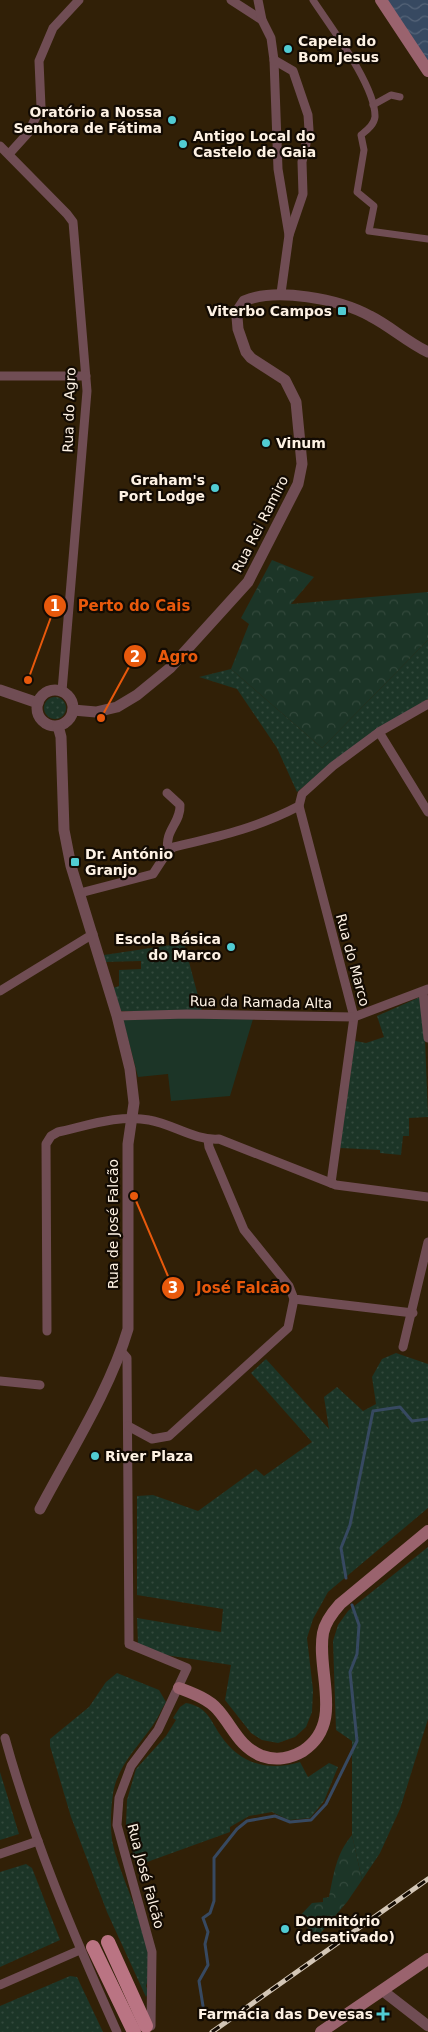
<svg xmlns="http://www.w3.org/2000/svg" width="428" height="2032" font-family="'DejaVu Sans',sans-serif">
<defs>
<pattern id="grass-dots" width="8" height="8" patternUnits="userSpaceOnUse" patternTransform="scale(1.25)"><rect width="8" height="8" fill="#1c3527"/><path d="M2 2h.1M6 6h.1" fill="none" stroke="#33493c" stroke-width="1.8" stroke-linecap="round"/></pattern>
<pattern id="forest-crowns" width="20" height="18" patternUnits="userSpaceOnUse" patternTransform="scale(1.25)"><rect width="20" height="18" fill="#1c3527"/><path d="M2 6a3 3 0 1 1 6 0M12 15a3 3 0 1 1 6 0" fill="none" stroke="#33493c"/></pattern>
<pattern id="water-waves" width="16" height="10" patternUnits="userSpaceOnUse" patternTransform="scale(1.25)"><rect width="16" height="10" fill="#374961"/><path d="M0 5q4-4 8 0t8 0" fill="none" stroke="#556478"/></pattern>
</defs>
<rect width="100%" height="100%" fill="#312007"/>
<g fill="url(#grass-dots)">
<path d="M 428,640 L 428,699 C 381,726 339,757 297,792 L 277,748 L 237,689 L 199,677 L 231,669 L 322,748 Z"/>
<circle cx="55" cy="708" r="11"/>
<polygon points="184,943 202,1011 120,1011 113,988 119,986 119,970 141,969 141,961 105,962 104,955"/>
<polygon points="420,997 424,1012 428,1117 409,1118 409,1136 403,1136 401,1155 380,1153 380,1150 340,1148 355,1041 366,1043 384,1037 377,1016"/>
<polygon points="396,1353 428,1364 428,1508 328,1592 313,1619 307,1638 313,1690 312,1712 306,1727 295,1737 278,1743 262,1740 251,1733 225,1700 231,1665 159,1654 138,1644 137,1618 221,1632 223,1609 137,1595 137,1496 153,1495 198,1511 256,1469 264,1476 312,1442 251,1373 266,1359 329,1429 324,1397 337,1387 363,1411 376,1404 372,1377 382,1359"/>
<polygon points="428,1547 428,1719 400,1809 380,1853 362,1880 352,1835 352,1741 336,1730 333,1641 338,1625 348,1611"/>
<path d="M 117,1673 L 159,1690 L 166,1702 C 161,1710 158,1718 153,1725 C 138,1747 117,1766 113,1794 C 111,1808 110,1825 112,1840 C 119,1880 161,1948 146,1986 L 148,1992 L 146,1997 L 107,1912 L 71,1817 L 50,1746 L 50,1739 L 89,1707 L 106,1682 Z"/>
<path d="M 186,1703 C 208,1707 210,1720 221,1736 C 240,1764 269,1772 300,1762 L 308,1777 L 329,1763 L 338,1767 L 324,1801 L 310,1818 L 289,1820 L 272,1812 L 249,1816 L 230,1827 L 230,1832 L 136,1866 L 126,1824 L 127,1800 L 136,1769 L 166,1736 L 176,1720 L 173,1718 L 180,1707 Z"/>
<polygon points="0,1772 19,1834 0,1840"/>
<polygon points="26,1864 32,1868 60,1940 0,1967 0,1872"/>
<polygon points="70,1976 77,1977 103,2032 0,2032 0,2006"/>
</g>
<g fill="url(#forest-crowns)">
<polygon points="272,560 314,577 291,604 428,592 428,640 322,748 231,669 249,624 241,618"/>
<path d="M 352,1835 L 362,1880 L 347,1902 L 317,1937 L 298,1918 L 312,1903 L 323,1902 L 323,1898 L 329,1897 C 334,1873 336,1854 352,1835 Z"/>
</g>
<polygon fill="#1c3527" points="166,1017 253,1019 230,1096 171,1101 168,1074 138,1077 123,1020"/>
<polygon fill="url(#water-waves)" points="386,0 428,0 428,63"/>
<g fill="none" stroke-linecap="round" stroke-linejoin="round">
<g stroke="#374961" stroke-width="3">
<polyline points="346,1578 341,1548 350,1525 373,1411 400,1407 412,1421 428,1419"/>
<polyline points="203,2006 199,1981 208,1965 205,1944 208,1932 203,1918 210,1913 214,1901 214,1858 237,1829 247,1821 275,1816 290,1822 311,1820 326,1804 357,1741 350,1672 357,1654 359,1625 352,1605"/>
</g>
<g stroke="#704d54" stroke-width="7">
<path d="M 313,0 C 330,26 376,86 375,117 C 374,125 367,130 361,135 L 364,150 L 357,192 L 374,206 L 369,231 L 428,239"/>
<polyline points="373,105 391,95 400,97"/>
</g>
<g stroke="#704d54" stroke-width="9">
<polyline points="231,0 262,20"/>
<polyline points="258,0 262,20 271,38 274,60 278,169 289,235 281,293"/>
<polyline points="274,60 293,71 308,115 309,130 302,162 303,194 289,235"/>
<polyline points="0,146 67,214 73,222 87,391 62,691"/>
<polyline points="9,154 28,133 41,107 39,61 53,28 79,0"/>
<polyline points="0,376 86,376"/>
<polyline points="379,732 428,812"/>
<path d="M 167,793 L 180,805 C 181,823 164,830 168,851"/>
<polyline points="299,806 354,1017 331,1183"/>
<path d="M 80,893 L 153,874 L 168,851 L 174,847 C 220,836 257,828 299,806 L 302,794 L 333,766 L 379,732 L 428,704"/>
<polyline points="0,991 93,934"/>
<polyline points="423,992 428,1038"/>
<polyline points="117,1016 187,1014 354,1017 428,989"/>
<polyline points="208,1140 209,1147 244,1230 289,1286 294,1299 413,1313"/>
<path d="M 47,1331 L 46,1144 L 51,1136 L 58,1132 C 86,1126 120,1114 149,1120 C 173,1124 195,1141 219,1139 L 336,1185 L 428,1197"/>
<polyline points="403,1347 428,1242"/>
<polyline points="121,1351 127,1358 129,1644 187,1668 158,1730 131,1766 119,1798 117,1825 152,1952 151,2026"/>
<polyline points="0,1381 40,1385"/>
<polyline points="128,1426 152,1439 169,1436 288,1328 294,1299"/>
<path d="M 5,1738 C 33,1840 74,1936 117,2032"/>
<polyline points="0,1854 38,1841"/>
<polyline points="0,1985 80,1950"/>
</g>
<g stroke="#704d54" stroke-width="11">
<polyline points="0,690 38,703"/>
<circle cx="55" cy="708" r="18"/>
<path d="M 73,710 L 96,712 L 117,707 L 137,695 L 170,668 L 248,582 L 298,484 L 302,464 L 296,402 L 285,380 L 251,358 L 246,352 L 238,329 L 237,317 L 238,310 L 244,301 C 276,287 339,299 370,316 C 390,326 407,342 428,352"/>
<path d="M 40,1509 C 70,1452 110,1390 128,1329 L 128,1144 L 134,1103 L 130,1069 L 117,1016 L 71,866 L 64,830 L 61,737 L 58,726"/>
<polyline points="383,1991 428,2026"/>
</g>
<g stroke="#9a636e" stroke-width="12">
<polyline points="381,0 428,71"/>
<path d="M 179,1688 C 192,1693 209,1699 218,1710 C 233,1727 239,1747 262,1756 C 276,1761 291,1758 303,1751 C 345,1723 316,1673 323,1633 C 325,1622 332,1613 340,1604 L 428,1531"/>
<polyline points="321,2032 428,1959"/>
</g>
<g stroke="#ba7483" stroke-width="14">
<polyline points="108,1942 146,2026"/>
<polyline points="93,1947 134,2032"/>
</g>
<defs>
<polyline id="rail" points="212,2032 428,1879"/>
</defs>
<use href="#rail" stroke="#d3c6b6" stroke-width="5"/>
<use href="#rail" stroke="#130b03" stroke-width="3" stroke-dasharray="9" stroke-linecap="butt"/>
</g>
<g fill="#51ccd3" stroke="#130b03" stroke-width="2">
<circle cx="288" cy="49" r="5"/>
<circle cx="172" cy="120" r="5"/>
<circle cx="183" cy="144" r="5"/>
<rect x="337" y="306" width="10" height="10" rx="2.5"/>
<circle cx="266" cy="443" r="5"/>
<circle cx="215" cy="488" r="5"/>
<rect x="70" y="857" width="10" height="10" rx="2.5"/>
<circle cx="231" cy="947" r="5"/>
<circle cx="95" cy="1456" r="5"/>
<circle cx="285" cy="1929" r="5"/>
<path d="M380.5 2006.5h5v5h5v5h-5v5h-5v-5h-5v-5h5z"/>
</g>
<g text-anchor="middle" stroke-width="4.5" stroke-linejoin="round" paint-order="stroke">
<g font-size="14" font-weight="bold" fill="#fef2e4" stroke="#130b03" text-anchor="start">
<text x="298" y="46">Capela do<tspan x="298" dy="16">Bom Jesus</tspan></text>
<text x="162" y="117" text-anchor="end">Oratório a Nossa<tspan x="162" dy="16">Senhora de Fátima</tspan></text>
<text x="193" y="141">Antigo Local do<tspan x="193" dy="16">Castelo de Gaia</tspan></text>
<text x="332" y="316" text-anchor="end">Viterbo Campos</text>
<text x="276" y="448">Vinum</text>
<text x="205" y="485" text-anchor="end">Graham's<tspan x="205" dy="16">Port Lodge</tspan></text>
<text x="85" y="859">Dr. António<tspan x="85" dy="16">Granjo</tspan></text>
<text x="221" y="944" text-anchor="end">Escola Básica<tspan x="221" dy="16">do Marco</tspan></text>
<text x="105" y="1461">River Plaza</text>
<text x="295" y="1926">Dormitório<tspan x="295" dy="16">(desativado)</tspan></text>
<text x="373" y="2019" text-anchor="end">Farmácia das Devesas</text>
</g>
<g font-size="14" fill="#fef2e4" stroke="#130b03">
<text transform="translate(69 410) rotate(-88)" y="5">Rua do Agro</text>
<text transform="translate(260 524) rotate(-63)" y="5">Rua Rei Ramiro</text>
<text transform="translate(353 960) rotate(75)" y="5">Rua do Marco</text>
<text transform="translate(261 1002) rotate(1)" y="5">Rua da Ramada Alta</text>
<text transform="translate(113 1224) rotate(-90)" y="5">Rua de José Falcão</text>
<text transform="translate(146 1876) rotate(75)" y="5">Rua José Falcão</text>
</g>
</g>
<path fill="none" stroke="#e8590c" stroke-width="2" d="M28 680L55 606M101 718L135 656M134 1196L173 1288"/>
<g fill="#e8590c" stroke="#130b03" stroke-width="2">
<circle cx="28" cy="680" r="5"/>
<circle cx="101" cy="718" r="5"/>
<circle cx="134" cy="1196" r="5"/>
<circle cx="55" cy="606" r="12"/>
<circle cx="135" cy="656" r="12"/>
<circle cx="173" cy="1288" r="12"/>
</g>
<g font-size="15" text-anchor="middle" font-weight="bold" fill="#fff">
<text x="55" y="611">1</text>
<text x="135" y="662">2</text>
<text x="173" y="1293">3</text>
</g>
<g font-size="15" text-anchor="middle" font-weight="bold" fill="#e8590c" stroke="#130b03" stroke-width="4.5" stroke-linejoin="round" paint-order="stroke">
<text x="134" y="611">Perto do Cais</text>
<text x="178" y="662">Agro</text>
<text x="243" y="1293">José Falcão</text>
</g>
</svg>
